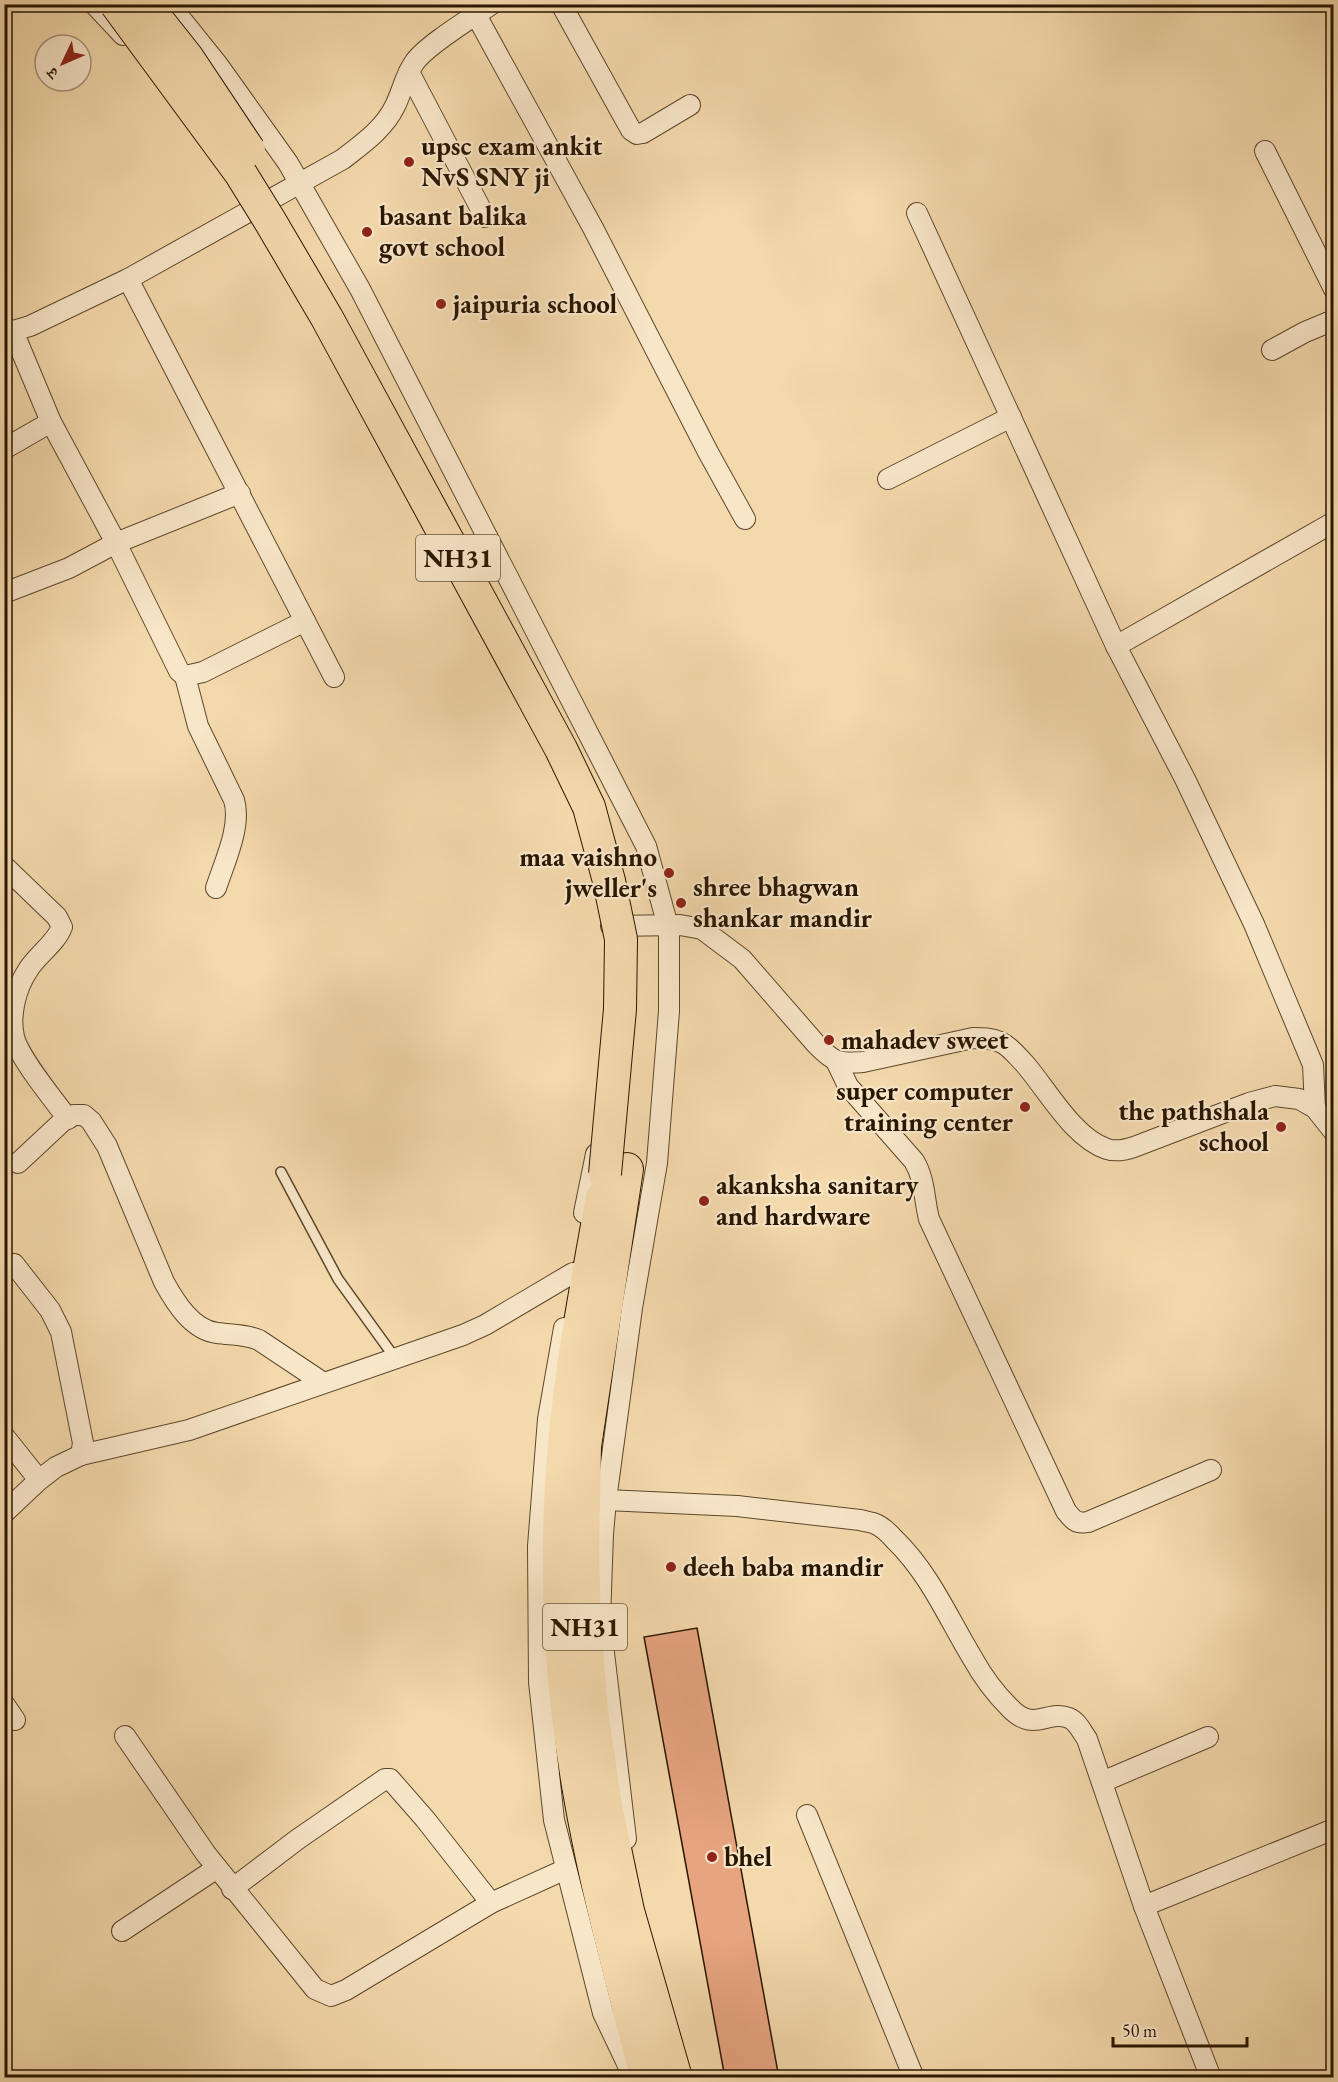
<svg xmlns="http://www.w3.org/2000/svg" width="1338" height="2082" font-family="'EB Garamond','Noto Serif Devanagari',serif">
<rect width="100%" height="100%" fill="#f4d9ac"/>
<filter id="stains"><feTurbulence type="fractalNoise" baseFrequency=".00333" numOctaves="4"/><feColorMatrix values="0 0 0 0 .2 0 0 0 0 .09 0 0 0 0 .02 0 0 0 .5 -.17"/></filter>
<radialGradient id="worn" r=".72"><stop offset=".6" stop-color="#630" stop-opacity="0"/><stop offset="1" stop-color="#630" stop-opacity=".3"/></radialGradient>
<polygon fill="#e7a481" stroke="#291600" stroke-width="1.5" points="697,1628 779,2078 725,2078 644,1637"/>
<g fill="none" stroke-linecap="round" stroke-linejoin="round">
<defs>
<polyline id="service" points="281,1172 338,1279 395,1358"/>
<g id="minor">
<polyline points="94,4 123,35"/>
<polyline points="169,4 218,65 288,163 360,289 646,846 666,919 669,936 669,1011 657,1163 632,1308 606,1500 603,1534 600,1619 626,1839"/>
<polyline points="561,4 631,130 637,134 643,133 690,105"/>
<polyline points="476,15 593,228 708,452 745,519"/>
<polyline points="409,72 485,217"/>
<polyline points="1265,151 1334,289"/>
<polyline points="917,213 1116,646 1185,779 1254,924 1313,1065 1315,1108"/>
<polyline points="128,279 334,677"/>
<path d="M 4,328 L 13,331 L 30,326 L 128,279 L 343,159 C 362,144 384,129 395,106 C 402,92 405,76 414,63 C 426,45 473,17 492,4"/>
<polyline points="13,331 51,422 116,543 179,671 185,676 203,672 305,621"/>
<polyline points="1272,350 1305,332 1334,320"/>
<polyline points="4,449 51,422"/>
<polyline points="888,479 1011,417"/>
<polyline points="4,593 69,568 116,543 240,493"/>
<polyline points="1116,646 1334,522"/>
<path d="M 185,676 L 198,726 L 234,800 C 242,826 224,863 216,888"/>
<path d="M 4,866 L 57,917 L 62,927 C 56,943 37,955 28,970 C 16,988 9,1015 14,1037 C 19,1058 54,1100 68,1119"/>
<path d="M 611,926 L 680,925 L 702,929 L 742,959 L 816,1044 C 833,1062 839,1064 863,1062 L 973,1038 C 982,1038 991,1038 1000,1042 C 1010,1046 1017,1056 1024,1063 C 1047,1089 1073,1138 1107,1149 C 1116,1152 1125,1150 1134,1147 L 1249,1103 L 1275,1096 L 1299,1099 L 1315,1108 L 1334,1132"/>
<path d="M 836,1061 L 848,1086 L 914,1161 C 925,1179 924,1199 929,1219 L 1066,1511 C 1073,1520 1076,1524 1088,1522 L 1211,1470"/>
<path d="M 18,1163 L 63,1121 L 74,1115 L 84,1115 L 91,1121 L 107,1146 L 164,1282 C 175,1302 192,1330 217,1333 C 232,1335 245,1334 259,1340 L 322,1382"/>
<polyline points="584,1213 596,1154"/>
<polyline points="14,1264 50,1310 61,1332 83,1443 81,1455"/>
<polyline points="564,1328 548,1419 538,1546 539,1682 554,1820 603,2013 634,2078"/>
<polyline points="4,1436 39,1480"/>
<path d="M 606,1500 L 737,1506 L 860,1520 C 864,1521 869,1522 873,1523 C 882,1526 889,1533 895,1540 C 930,1574 948,1618 973,1659 C 983,1677 995,1693 1009,1707 C 1034,1734 1047,1709 1069,1718 C 1077,1721 1082,1732 1087,1739 L 1144,1906 L 1211,2078"/>
<polyline points="4,1513 39,1480 56,1467 81,1455 189,1430 463,1335 485,1325 573,1273"/>
<polyline points="4,1704 15,1720"/>
<polyline points="125,1736 206,1854 315,1989 331,1996 346,1990 491,1903 566,1869"/>
<polyline points="1102,1782 1208,1737"/>
<polyline points="807,1815 914,2078"/>
<polyline points="232,1889 298,1839 385,1779 390,1779 425,1819 491,1903"/>
<polyline points="1144,1906 1334,1829"/>
<polyline points="122,1931 217,1868"/>
</g>
<g id="trunk">
<polyline points="627,1169 585,1446 583,1552 585,1626 592,1712 606,1806 628,1911 676,2078"/>
<path d="M 602,1197 C 592,1256 580,1316 572,1375 C 560,1460 556,1553 561,1638 C 569,1788 608,1933 647,2078"/>
</g>
</defs>
<use href="#service" stroke="#5c472b" stroke-width="12"/>
<use href="#minor" stroke="#5c472b" stroke-width="22"/>
<use href="#trunk" stroke="#291600" stroke-width="34"/>
<use href="#service" stroke="#f8e6c9" stroke-width="9"/>
<use href="#minor" stroke="#f8e6c9" stroke-width="20"/>
<use href="#trunk" stroke="#f4d9ac" stroke-width="32"/>
<defs>
<g id="trunk-bridge">
<polyline points="116,4 241,174 270,221 327,318 561,749 589,807 609,881 621,939 620,1009 605,1174"/>
<polyline points="145,4 187,57 249,150"/>
</g>
</defs>
<use href="#trunk-bridge" stroke="#291600" stroke-width="34" stroke-linecap="butt"/>
<use href="#trunk-bridge" stroke="#f4d9ac" stroke-width="32"/>
</g>
<g fill="#8f2418" stroke="#f8e6c9" stroke-width="2">
<circle cx="409" cy="162" r="6"/>
<circle cx="367" cy="232" r="6"/>
<circle cx="441" cy="304" r="6"/>
<circle cx="669" cy="873" r="6"/>
<circle cx="681" cy="903" r="6"/>
<circle cx="829" cy="1040" r="6"/>
<circle cx="1025" cy="1107" r="6"/>
<circle cx="1281" cy="1127" r="6"/>
<circle cx="704" cy="1201" r="6"/>
<circle cx="671" cy="1567" r="6"/>
<circle cx="712" cy="1857" r="6"/>
</g>
<g text-anchor="middle" stroke-width="4.5" stroke-linejoin="round" paint-order="stroke">
<g fill="#f8e6c9" stroke="#67543c" stroke-width="1.5">
<rect x="416" y="535" width="84" height="46" rx="4.5"/>
<rect x="543" y="1604" width="84" height="46" rx="4.5"/>
</g>
<g font-size="26" font-weight="bold" fill="#291600">
<text x="458" y="567">NH31</text>
<text x="585" y="1636">NH31</text>
</g>
<g font-size="27" font-weight="bold" fill="#291600" stroke="#f8e6c9" text-anchor="start">
<text x="421" y="155">upsc exam ankit<tspan x="421" dy="31">NvS SNY ji</tspan></text>
<text x="379" y="225">basant balika<tspan x="379" dy="31">govt school</tspan></text>
<text x="453" y="313">jaipuria school</text>
<text x="657" y="866" text-anchor="end">maa vaishno<tspan x="657" dy="31">jweller's</tspan></text>
<text x="693" y="896">shree bhagwan<tspan x="693" dy="31">shankar mandir</tspan></text>
<text x="841" y="1049">mahadev sweet</text>
<text x="1013" y="1100" text-anchor="end">super computer<tspan x="1013" dy="31">training center</tspan></text>
<text x="1269" y="1120" text-anchor="end">the pathshala<tspan x="1269" dy="31">school</tspan></text>
<text x="716" y="1194">akanksha sanitary<tspan x="716" dy="31">and hardware</tspan></text>
<text x="683" y="1576">deeh baba mandir</text>
<text x="724" y="1866">bhel</text>
</g>
</g>
<rect width="1338" height="2082" fill="none" stroke="#f4d9ac" stroke-width="24"/>
<rect x="6" y="6" width="1326" height="2070" fill="none" stroke="#291600" stroke-width="3"/>
<rect x="12" y="12" width="1314" height="2058" fill="none" stroke="#291600" stroke-width="1.5"/>
<g transform="translate(63 63) rotate(226)"><circle r="28" fill="#f8e6c9" stroke="#a59379" stroke-width="1.5"/>
<path d="M0-4.5L10 22L0 15L-10 22Z" fill="#8f2418"/>
<text y="-9" font-size="16" font-weight="bold" text-anchor="middle" fill="#291600">उ</text>
</g>
<path d="M1113 2037v9h134v-9" fill="none" stroke="#291600" stroke-width="3"/>
<text x="1122" y="2037" font-size="18" fill="#291600" stroke="#f8e6c9" stroke-width="4.5" paint-order="stroke">50 m</text>
<rect width="100%" height="100%" filter="url(#stains)"/>
<rect width="100%" height="100%" fill="url(#worn)"/>
</svg>
